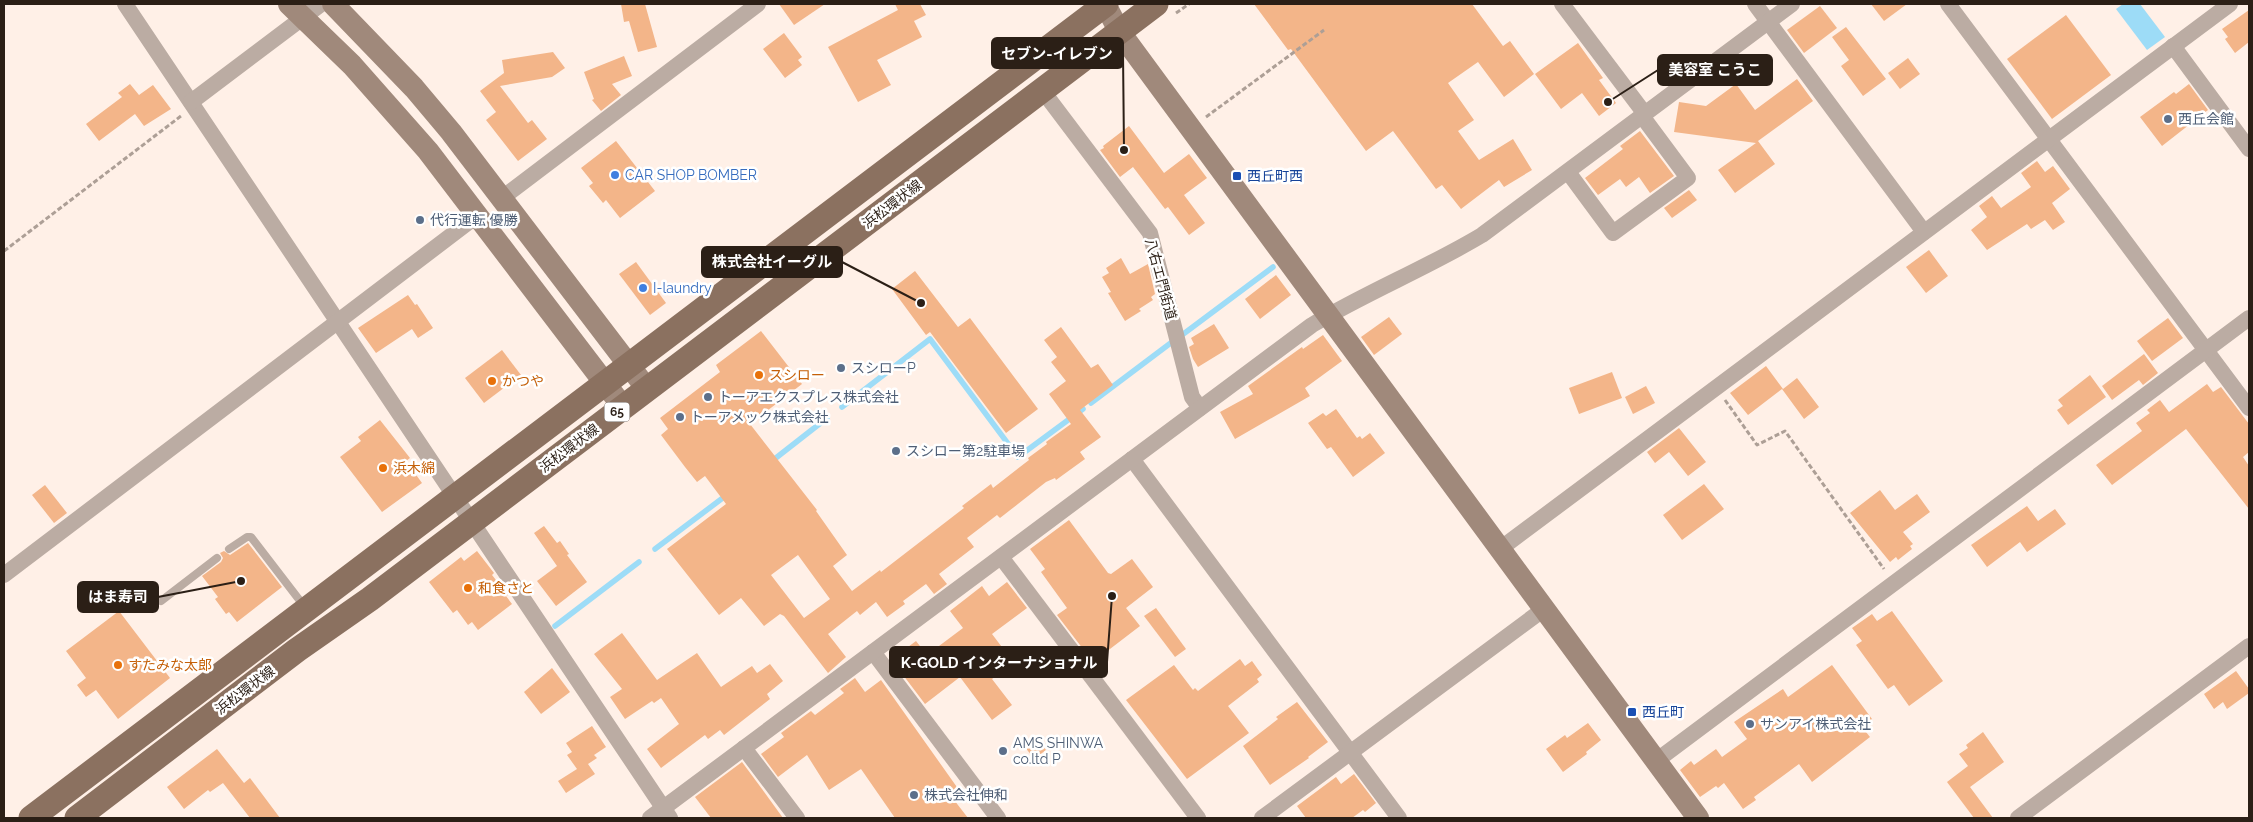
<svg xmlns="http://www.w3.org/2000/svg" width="2253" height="822" font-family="Raleway,'Noto Sans JP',sans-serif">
<rect width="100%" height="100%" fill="#fff0e7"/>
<polygon fill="#9ddcf7" points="2123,4 2140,4 2165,37 2147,50 2116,9"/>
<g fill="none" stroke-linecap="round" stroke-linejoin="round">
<g stroke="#9ddcf7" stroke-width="5.5">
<polyline points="1182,335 1273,267"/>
<polyline points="1091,403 1172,342"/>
<polyline points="842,407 930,339 1018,457 1083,409"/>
<polyline points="772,461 827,418"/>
<polyline points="655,549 728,494"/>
<polyline points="555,626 639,562"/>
</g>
</g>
<g fill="#f3b589" fill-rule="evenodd">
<polygon points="621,4 645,4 657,47 638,52 629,21 624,22"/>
<polygon points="779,4 825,4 794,25"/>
<polygon points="895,4 920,4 926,15 914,21 922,37 877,60 891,85 858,102 828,47 898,10"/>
<polygon points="1254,4 1472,4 1503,46 1510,41 1534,74 1504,97 1478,62 1448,83 1474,120 1458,131 1479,160 1513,139 1532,170 1504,187 1499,180 1461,209 1442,185 1436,189 1393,131 1366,151 1291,49 1288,50"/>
<polygon points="1871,4 1907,4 1884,21"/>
<polygon points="1820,6 1837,28 1804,53 1787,30"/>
<polygon points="2249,10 2249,42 2235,53 2225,39 2228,37 2222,29"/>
<polygon points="2066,15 2111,75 2052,119 2007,59"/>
<polygon points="1846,27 1886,79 1863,96 1841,66 1849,60 1832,37"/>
<polygon points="784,33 802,57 798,60 802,65 785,78 763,49"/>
<polygon points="1578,43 1603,78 1599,80 1616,103 1599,116 1582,93 1561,109 1535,74"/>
<polygon points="553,52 565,68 552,77 500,86 528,123 532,120 547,139 518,161 486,120 496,112 480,91 504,73 502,60"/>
<polygon points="624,56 632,76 612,84 621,95 601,111 592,100 594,99 584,72"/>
<polygon points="1908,58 1920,74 1900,89 1888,73"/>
<polygon points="1797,79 1813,101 1758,141 1775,164 1735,193 1718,170 1756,143 1674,132 1679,102 1706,106 1736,84 1755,110"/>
<polygon points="130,84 139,95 153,85 171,109 144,126 135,114 99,141 86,124 122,97 118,93"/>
<polygon points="2189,84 2208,110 2162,146 2140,117 2174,92 2176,94"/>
<polygon points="1129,126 1164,173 1189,154 1207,178 1184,195 1205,223 1189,235 1168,207 1165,209 1133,167 1120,177 1100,150 1104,148 1103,146"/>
<polygon points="1640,131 1674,176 1650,193 1639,177 1626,187 1620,179 1598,195 1585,178 1623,149 1620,146"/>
<polygon points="616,141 655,191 620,218 606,200 603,203 589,186 593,183 581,168"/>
<polygon points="2037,161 2045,172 2053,166 2070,189 2052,203 2065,222 2053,230 2045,220 2031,229 2027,224 1987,250 1971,230 1987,217 1979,206 1992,196 2001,208 2031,187 2021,173"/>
<polygon points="1689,190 1697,200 1672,218 1664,208"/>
<polygon points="1929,250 1948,276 1926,293 1906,267"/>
<polygon points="1121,258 1130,274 1148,264 1155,294 1151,297 1153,300 1139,309 1141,311 1125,321 1108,293 1111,292 1102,277 1109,273 1106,268"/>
<polygon points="636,262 666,303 650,315 619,274"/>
<polygon points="915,271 958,327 970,318 1038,409 1006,433 930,332 926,335 892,289"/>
<polygon points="1276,275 1291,295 1260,319 1245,299"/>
<polygon points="408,295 415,305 417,304 433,328 418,338 412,329 376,353 358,328"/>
<polygon points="1389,317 1402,334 1374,355 1361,337"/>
<polygon points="2168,318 2183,338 2152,361 2137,341"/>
<polygon points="1214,324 1229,348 1198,367 1193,359 1189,347 1194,344 1191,338"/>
<path d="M 1061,327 L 1091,368 L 1098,364 L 1113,385 L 1080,410 L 1101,437 L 1080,452 L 1085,459 L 1056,480 L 1055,478 L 1046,482 L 1000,518 L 997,515 L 967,538 L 974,547 L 939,574 L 947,584 L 934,594 L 926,584 L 903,601 L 905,604 L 887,617 L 876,602 L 860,615 L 857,611 L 828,634 L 846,657 L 828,673 L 784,616 L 780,614 L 764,626 L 741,598 L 719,615 L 667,549 L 726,504 L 705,476 L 697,482 L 685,467 L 661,435 L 668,429 L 660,418 L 720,372 L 716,365 L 761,331 L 802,384 L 750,424 L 817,510 L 816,511 L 847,555 L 833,566 L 852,591 L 880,570 L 881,572 L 964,508 L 962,506 L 991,484 L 993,488 L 1029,460 L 1028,458 L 1047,444 L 1046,442 L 1071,424 L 1049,394 L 1066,381 L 1051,362 L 1057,357 L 1044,340 ZM 798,555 L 830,599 L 804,618 L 771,575 Z"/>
<polygon points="1323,335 1342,361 1305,388 1310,396 1235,439 1220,412 1253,394 1248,386 1302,347 1303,349"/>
<polygon points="502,350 521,375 484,403 465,378"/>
<polygon points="2144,354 2158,373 2143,385 2139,380 2112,400 2102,386"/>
<polygon points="1766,366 1783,389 1797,378 1819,407 1804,419 1782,389 1748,415 1730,393"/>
<polygon points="1612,372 1622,398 1579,414 1569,388"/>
<polygon points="2090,375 2106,397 2068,425 2057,410 2063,406 2058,400"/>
<polygon points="2207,384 2213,392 2221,387 2249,424 2249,452 2243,457 2249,466 2249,509 2186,429 2112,485 2096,465 2142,431 2136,423 2150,413 2147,410 2160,400 2169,412"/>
<polygon points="1646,386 1655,403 1633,414 1625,397"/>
<polygon points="1336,409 1357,438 1360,436 1362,439 1370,433 1385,453 1353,477 1331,447 1327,449 1308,423 1323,413 1326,416"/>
<polygon points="380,420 410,458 406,461 422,483 382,512 340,457 361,441 358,437"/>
<polygon points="1679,428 1706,462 1688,476 1669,452 1655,463 1647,452"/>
<polygon points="1704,484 1724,509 1682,540 1663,515"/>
<polygon points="45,485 67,513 54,523 32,495"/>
<polygon points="1880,490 1895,510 1917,494 1930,512 1903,532 1913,544 1910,546 1912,549 1898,560 1896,557 1890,562 1850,513"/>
<polygon points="2027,506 2038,521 2055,509 2066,524 2027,552 2020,542 1987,567 1971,545"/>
<polygon points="1069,520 1108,573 1111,574 1132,559 1153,587 1126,608 1140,626 1093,662 1057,615 1067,608 1041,572 1045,569 1030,549"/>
<polygon points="544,526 557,543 560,541 569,554 567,555 587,582 556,606 537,581 557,566 534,533"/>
<polygon points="248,543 282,587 237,622 229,612 226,614 215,599 218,597 202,576 221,562 223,558 220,553 224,551 230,555"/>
<polygon points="477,551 494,573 492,575 508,595 506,596 512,604 478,630 472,622 468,625 457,610 453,613 429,582 461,557 464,561"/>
<polygon points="1007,582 1027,608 992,634 1014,663 992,679 1012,705 992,720 960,677 925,704 897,667 902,664 896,656 916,641 927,655 963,628 950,611 982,586 989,596"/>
<polygon points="1156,608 1186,649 1175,657 1144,616"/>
<polygon points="119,611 170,678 118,719 96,690 86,697 77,685 86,678 66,651"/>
<polygon points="1892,611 1943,681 1909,706 1894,685 1888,689 1856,645 1862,641 1852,628 1872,614 1877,621"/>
<polygon points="622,633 657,680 697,653 721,687 752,666 757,673 770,664 783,681 767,694 770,699 724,735 720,730 708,739 705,735 661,768 647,749 679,724 661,698 654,703 652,701 625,719 610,697 622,689 594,654"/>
<polygon points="1240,659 1245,666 1252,661 1262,675 1257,679 1259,682 1228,706 1249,733 1187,779 1126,700 1174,665 1193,690 1195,688 1198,691"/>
<polygon points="1832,665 1872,719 1862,727 1870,737 1812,782 1799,764 1754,797 1756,800 1743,809 1724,783 1718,788 1716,786 1700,797 1680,770 1691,761 1694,765 1716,749 1722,757 1747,739 1734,722 1783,689 1788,697"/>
<polygon points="552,668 570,692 541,714 524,692"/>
<polygon points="2236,671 2249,689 2249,693 2227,709 2223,702 2214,709 2204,694"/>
<polygon points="855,678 865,692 881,680 959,790 951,796 968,818 895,818 861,769 829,790 807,755 778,777 761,754 784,737 781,733 811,711 815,715 844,693 840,689"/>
<polygon points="1297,702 1328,742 1308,757 1309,758 1270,785 1243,746 1278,719 1276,717"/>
<polygon points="1588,723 1601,740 1586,752 1587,754 1563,772 1546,749 1565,735 1567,738"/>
<polygon points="592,726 606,747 594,755 597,758 588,764 595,774 566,793 558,781 577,769 567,755 572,752 566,743"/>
<polygon points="1983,732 2004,762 1970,787 1993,818 1974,818 1947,782 1968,766 1959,754 1968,748 1966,745"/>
<polygon points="1037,739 1046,750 1034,759 1025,747"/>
<polygon points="217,749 244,783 250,778 280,818 250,818 223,783 210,792 208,790 184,809 167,787"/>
<polygon points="742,762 762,789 783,818 711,818 695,797"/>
<polygon points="1354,774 1376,803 1365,812 1363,810 1352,818 1306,818 1297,806 1336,777 1341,784"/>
</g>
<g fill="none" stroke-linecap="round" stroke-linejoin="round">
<g stroke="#ad9f96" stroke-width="3" stroke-dasharray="5 2.5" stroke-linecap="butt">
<polyline points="1176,13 1189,4"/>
<polyline points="1206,117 1324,30"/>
<polyline points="4,251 181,116"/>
<polyline points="1725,400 1757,445 1785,431 1884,569"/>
</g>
<g stroke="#bbaca3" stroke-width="8">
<polyline points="229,549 247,537 251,537 304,606"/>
<polyline points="161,601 217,558"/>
</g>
<g stroke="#bbaca3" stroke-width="16">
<polyline points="125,4 670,818"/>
<polyline points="1562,4 1645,114"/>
<polyline points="1755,4 1924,232"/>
<polyline points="1948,4 2249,408"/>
<polyline points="2173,46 2249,149"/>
<polyline points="1042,90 1150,233 1192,397 1200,408"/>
<polyline points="191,102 321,4"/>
<polyline points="1568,172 1613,233 1688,178 1642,116"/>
<polyline points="502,198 758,4"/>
<polyline points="1132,459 1399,818"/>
<polyline points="1500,549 2230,4"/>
<polyline points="1001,557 1198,818"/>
<polyline points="4,575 478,215"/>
<polyline points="873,652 998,818"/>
<polyline points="744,748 797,818"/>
<polyline points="1656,761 2249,318"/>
<path d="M 650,818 L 1312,325 C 1367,292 1427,268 1482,235 L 1792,4"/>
<polyline points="1262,818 1544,609"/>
<polyline points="2018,818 2249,646"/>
</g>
<g stroke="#a0897b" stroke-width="22">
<polyline points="289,4 352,65 428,151 623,407"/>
<polyline points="333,4 414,88 451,132 647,389"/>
<polyline points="1105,4 1119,31 1698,818"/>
</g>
<g stroke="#8b7160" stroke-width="25">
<polyline points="31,818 1106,4"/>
<polyline points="77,818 297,650 370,599 1156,4"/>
</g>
</g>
<g fill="#5c6f8a" stroke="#fff" stroke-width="2">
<circle cx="2168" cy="119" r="5"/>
<circle cx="420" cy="220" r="5"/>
<circle cx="841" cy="368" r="5"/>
<circle cx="708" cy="397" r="5"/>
<circle cx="680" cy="417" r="5"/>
<circle cx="896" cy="451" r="5"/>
<circle cx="1750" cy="724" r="5"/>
<circle cx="1003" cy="751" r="5"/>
<circle cx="914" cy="795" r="5"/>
</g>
<g fill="#3f7fe0" stroke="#fff" stroke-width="2">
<circle cx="615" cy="175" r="5"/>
<circle cx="643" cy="288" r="5"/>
</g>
<g fill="#1a4fb4" stroke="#fff" stroke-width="2">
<rect x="1232" y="171" width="10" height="10" rx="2.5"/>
<rect x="1627" y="707" width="10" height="10" rx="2.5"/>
</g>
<g fill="#e8710a" stroke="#fff" stroke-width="2">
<circle cx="759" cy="375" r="5"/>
<circle cx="492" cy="381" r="5"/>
<circle cx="383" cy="468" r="5"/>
<circle cx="468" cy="588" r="5"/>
<circle cx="118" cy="665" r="5"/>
</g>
<g text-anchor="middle" stroke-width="5" stroke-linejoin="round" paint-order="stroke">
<rect fill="#fff" stroke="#6b625c" stroke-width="1" x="604.5" y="402.5" width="25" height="19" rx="4"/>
<g font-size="12" font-weight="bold" fill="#2b1f16">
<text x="617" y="416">65</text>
</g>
<g font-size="14" fill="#4e5e75" stroke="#fff" text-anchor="start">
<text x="2178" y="124">西丘会館</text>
<text x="430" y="225">代行運転 優勝</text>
<text x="851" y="373">スシローP</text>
<text x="718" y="402">トーアエクスプレス株式会社</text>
<text x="690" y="422">トーアメック株式会社</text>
<text x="906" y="456">スシロー第2駐車場</text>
<text x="1760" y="729">サンアイ株式会社</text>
<text x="1013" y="748">AMS SHINWA<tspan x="1013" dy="16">co.ltd P</tspan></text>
<text x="924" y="800">株式会社伸和</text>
</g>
<g font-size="14" fill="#366cbe" stroke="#fff" text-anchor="start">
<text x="625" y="180">CAR SHOP BOMBER</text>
<text x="653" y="293">I-laundry</text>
</g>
<g font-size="14" fill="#164399" stroke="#fff" text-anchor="start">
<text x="1247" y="181">西丘町西</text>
<text x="1642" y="717">西丘町</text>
</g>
<g font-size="14" fill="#2b1f16" stroke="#fff">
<text transform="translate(892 204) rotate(-37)" y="5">浜松環状線</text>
<text transform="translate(1161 279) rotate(75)" y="5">八右エ門街道</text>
<text transform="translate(569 448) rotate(-37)" y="5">浜松環状線</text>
<text transform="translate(245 690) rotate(-37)" y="5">浜松環状線</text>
</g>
<g font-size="14" fill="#c56008" stroke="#fff" text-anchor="start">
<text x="769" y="380">スシロー</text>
<text x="502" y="386">かつや</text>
<text x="393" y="473">浜木綿</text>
<text x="478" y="593">和食さと</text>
<text x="128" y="670">すたみな太郎</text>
</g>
</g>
<path fill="none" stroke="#2b1f16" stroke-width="2" d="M1124 150L1123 53M1608 102L1658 70M921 303L842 262M241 581L158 597M1112 596L1107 662"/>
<g fill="#2b1f16" stroke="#fff" stroke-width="2">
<circle cx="1124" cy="150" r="5"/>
<circle cx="1608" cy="102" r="5"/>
<circle cx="921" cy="303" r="5"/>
<circle cx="241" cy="581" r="5"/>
<circle cx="1112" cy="596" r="5"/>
</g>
<g fill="#2b1f16" stroke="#2b1f16" stroke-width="2">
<rect x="992" y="38" width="131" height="30" rx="5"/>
<rect x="1658" y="55" width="114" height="30" rx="5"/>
<rect x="702" y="247" width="140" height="30" rx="5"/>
<rect x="78" y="582" width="80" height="30" rx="5"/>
<rect x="890" y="647" width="217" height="30" rx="5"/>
</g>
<g font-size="15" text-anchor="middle" font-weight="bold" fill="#fff">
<text x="1057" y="59">セブン-イレブン</text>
<text x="1715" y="75">美容室 こうこ</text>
<text x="772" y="267">株式会社イーグル</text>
<text x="118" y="602">はま寿司</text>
<text x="999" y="668">K-GOLD インターナショナル</text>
</g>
<rect width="2253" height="822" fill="none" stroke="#2b1f16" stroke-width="10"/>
</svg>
